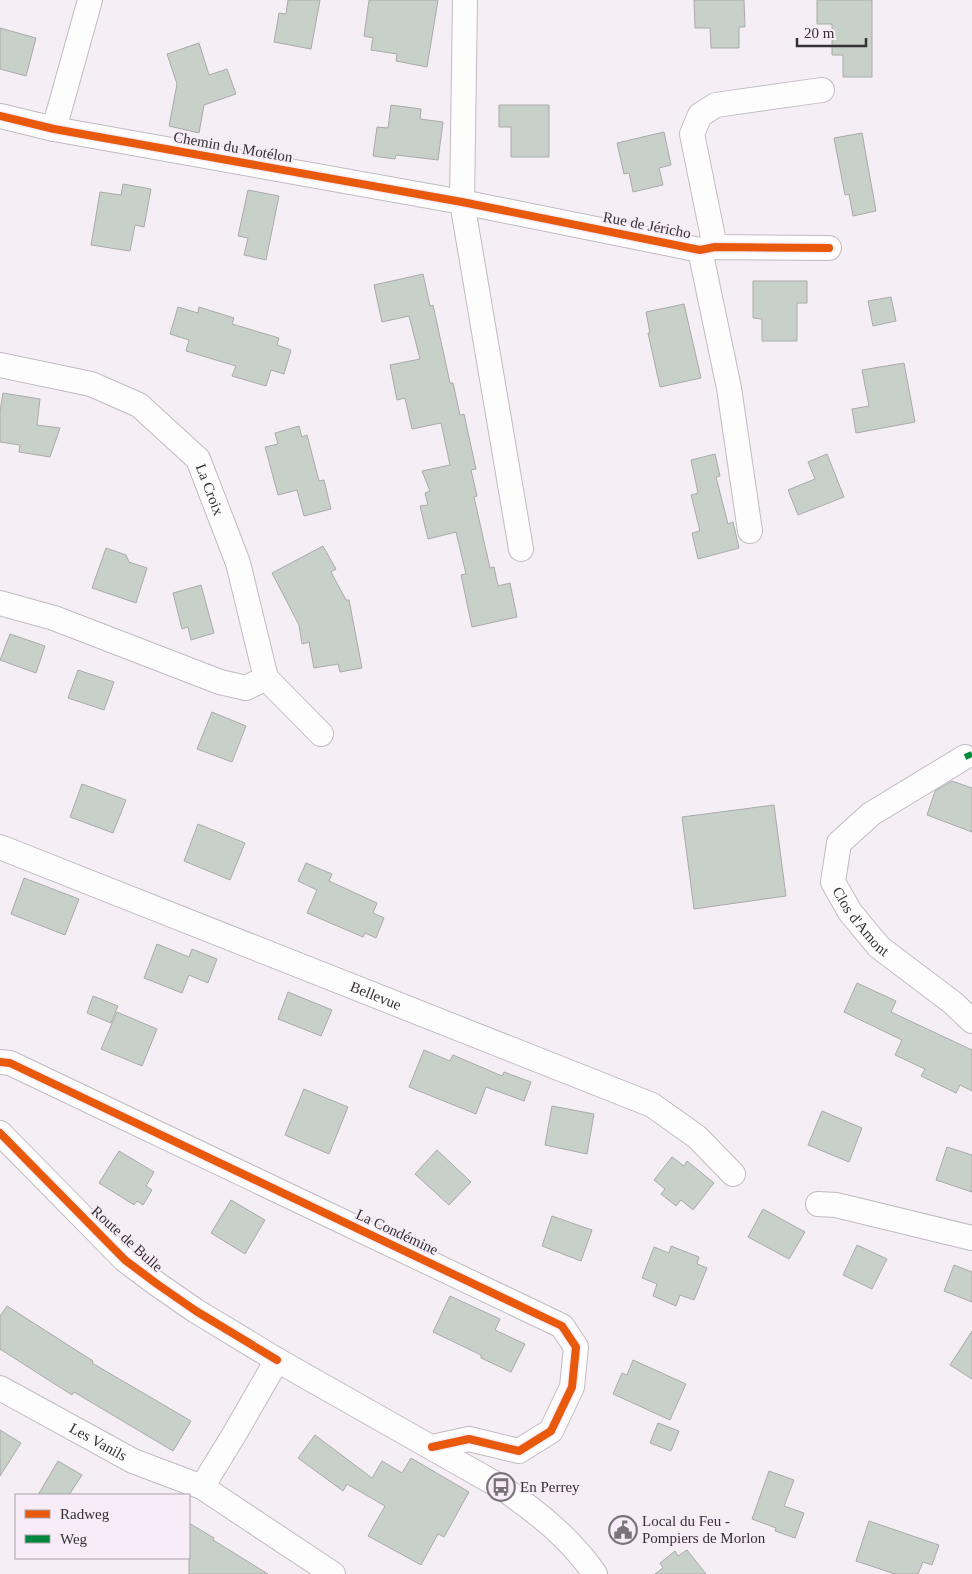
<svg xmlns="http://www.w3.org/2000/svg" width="972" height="1574" font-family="Georgia,serif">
<rect width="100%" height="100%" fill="#f5eff5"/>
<g fill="#c7d1c9" stroke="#aaaaab">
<polygon points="288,0 320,0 311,49 274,42 279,13 286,14"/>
<polygon points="369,0 438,0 427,67 396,61 397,54 371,50 373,38 364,36"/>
<polygon points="694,0 744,0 745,27 739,27 739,48 711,48 710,28 695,28"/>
<polygon points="817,0 872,0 872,77 843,77 843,55 832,55 832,24 817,24"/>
<polygon points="0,28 36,38 26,76 0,69"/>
<polygon points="199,43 209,75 227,69 236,94 204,105 199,133 169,126 177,84 167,54"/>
<polygon points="391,105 421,109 420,119 443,122 438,160 396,155 395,159 373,156 377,127 388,128"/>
<polygon points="499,105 549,105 549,157 511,157 511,127 499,127"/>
<polygon points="664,132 671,165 659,168 663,185 633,192 629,173 624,174 617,143"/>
<polygon points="862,133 876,211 853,216 849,194 845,195 834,138"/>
<polygon points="123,184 151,189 144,227 135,225 130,251 91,245 100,192 121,195"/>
<polygon points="248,190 279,196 266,260 244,255 248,238 238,236"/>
<polygon points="423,274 430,306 433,305 450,383 453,383 460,415 464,414 476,469 471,470 477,496 474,497 490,568 494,567 498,586 510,583 517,617 472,627 461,575 466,574 456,532 428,539 420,506 428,505 425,493 430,491 422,471 450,465 441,423 412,429 405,398 397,400 390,365 420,359 409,316 382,322 374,285"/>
<polygon points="753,281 807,281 807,303 797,303 797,341 762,341 762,319 753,318"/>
<polygon points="891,297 896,321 873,326 868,301"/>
<polygon points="684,304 701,378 660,387 648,333 650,333 646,312"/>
<polygon points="178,307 198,313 199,307 234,318 232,324 279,338 277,345 291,350 284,374 271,370 266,386 232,376 236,366 186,351 189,340 170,334"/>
<polygon points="904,363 915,422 856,433 852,409 869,406 862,370"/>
<polygon points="3,393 40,399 37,425 60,428 50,457 19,452 20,445 0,442 0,411"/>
<polygon points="299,426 302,437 307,435 319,481 324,480 331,509 304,516 297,490 278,495 265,447 278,444 275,433"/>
<polygon points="715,454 720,476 716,477 728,524 733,522 739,548 698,559 692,533 700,531 691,495 698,493 691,460"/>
<polygon points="827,454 844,497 798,515 788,490 815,479 808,462"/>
<polygon points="323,546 336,569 331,572 346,600 349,600 362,668 340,672 338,664 314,668 309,642 302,644 299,625 272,573"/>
<polygon points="106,548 126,555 129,562 147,568 136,603 92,588"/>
<polygon points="201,585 214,633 191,640 188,627 182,629 173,593"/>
<polygon points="10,634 45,646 36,673 0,660"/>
<polygon points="78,670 114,682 104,710 68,698"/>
<polygon points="212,712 246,726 232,762 197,749"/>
<polygon points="952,781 972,788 972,832 927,815 935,791"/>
<polygon points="82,784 126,800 113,833 70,817"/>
<polygon points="774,805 786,896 694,909 682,817"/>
<polygon points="198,824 245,843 230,880 184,861"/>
<polygon points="306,863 332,874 329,881 377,903 373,913 384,918 376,938 365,933 363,937 307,913 317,890 298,881"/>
<polygon points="24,878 79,899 65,935 11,914"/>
<polygon points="157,944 189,957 192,949 217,959 208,983 189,975 182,993 144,978"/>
<polygon points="857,983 896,1001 891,1012 972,1050 972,1091 960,1085 956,1093 921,1076 925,1069 895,1055 902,1040 844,1012"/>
<polygon points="288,992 332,1010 321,1036 278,1019"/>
<polygon points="93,996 118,1006 111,1023 87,1013"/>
<polygon points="117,1012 157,1029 142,1066 101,1049"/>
<polygon points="424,1050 450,1061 453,1055 502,1076 504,1072 531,1082 524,1101 486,1087 476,1114 409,1087"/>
<polygon points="304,1089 348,1107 329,1154 285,1135"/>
<polygon points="552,1106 594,1114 587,1154 545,1145"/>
<polygon points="822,1111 862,1128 849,1162 808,1145"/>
<polygon points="947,1147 972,1155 972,1192 936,1180"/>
<polygon points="437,1150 471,1182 449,1205 415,1174"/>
<polygon points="119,1151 154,1172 146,1186 152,1190 143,1205 137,1201 134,1205 99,1183"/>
<polygon points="672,1157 684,1166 687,1161 714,1183 693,1210 681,1200 676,1206 661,1194 665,1189 654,1180"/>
<polygon points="231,1200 265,1220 245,1254 211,1233"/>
<polygon points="763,1209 805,1232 789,1259 748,1237"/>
<polygon points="552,1216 592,1230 581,1261 542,1246"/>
<polygon points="857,1245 887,1259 872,1289 843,1275"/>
<polygon points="671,1246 699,1257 697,1264 707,1268 694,1300 680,1295 676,1306 653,1296 657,1284 642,1278 654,1247 669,1253"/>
<polygon points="954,1265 972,1272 972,1302 944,1291"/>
<polygon points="450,1296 500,1319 495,1330 525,1344 511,1372 481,1358 481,1355 433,1332"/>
<polygon points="7,1306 93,1361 92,1363 191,1421 173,1451 74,1392 72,1395 0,1349 0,1316"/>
<polygon points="972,1331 972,1379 950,1365"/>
<polygon points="633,1360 686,1384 670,1420 613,1394 622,1373 627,1375"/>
<polygon points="658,1423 679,1431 671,1451 650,1443"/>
<polygon points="0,1430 21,1443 0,1476"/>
<polygon points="315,1435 372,1478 382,1461 402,1473 411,1458 469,1492 444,1537 438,1534 421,1565 368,1536 385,1506 347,1484 343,1491 298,1458"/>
<polygon points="58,1461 82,1475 69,1495 38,1495"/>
<polygon points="769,1471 794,1480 784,1506 804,1513 795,1538 775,1531 776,1528 752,1519"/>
<polygon points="869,1521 939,1545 932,1565 923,1562 918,1574 895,1574 856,1561"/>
<polygon points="189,1523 214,1538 213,1540 268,1574 189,1574"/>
<polygon points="687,1550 706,1574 655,1574 663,1568 660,1563 675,1551 678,1556"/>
</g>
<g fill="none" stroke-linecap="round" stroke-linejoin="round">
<defs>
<g id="minor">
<polyline points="465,0 462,202 521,549"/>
<polyline points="0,116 54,129 462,202 700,250 715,247 829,248"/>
<polyline points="54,129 90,0"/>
<polyline points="715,247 692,134 700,115 716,105 822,90"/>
<polyline points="700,250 729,388 750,531"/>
<path id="s1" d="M 0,365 L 91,384 L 139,405 L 198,459 L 238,563 L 266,678 L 246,688 L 220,682 L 54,618 L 0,603"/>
<polyline points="266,678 321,734"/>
<path id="s2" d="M 965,757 L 871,814 L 839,843 L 833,882 L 850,912 L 879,947 L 953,1003 L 972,1021"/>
<path id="s3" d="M 0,847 L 652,1105 L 697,1137 L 733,1174"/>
<polyline points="0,1062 10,1063 562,1326 576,1347 572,1387 551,1431 519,1451 469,1439 432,1447"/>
<path d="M 0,1133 L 125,1260 L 157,1284 L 196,1311 L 277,1360 L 501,1487 C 537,1512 570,1538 595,1574"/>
<polyline points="818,1204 836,1205 972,1238"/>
<path id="s4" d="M 0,1388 L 133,1461 L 202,1487 L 235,1433 L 277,1360"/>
<polyline points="202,1487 333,1574"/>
</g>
</defs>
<use href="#minor" stroke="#c0bbc0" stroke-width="26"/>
<use href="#minor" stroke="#fefdfe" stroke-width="24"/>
<polyline stroke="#00873e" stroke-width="6" stroke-dasharray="12 6" stroke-linecap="butt" points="965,757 972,754"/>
<defs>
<g id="cycleway">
<polyline points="0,116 54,129 462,202 700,250 715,247 829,248"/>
<polyline points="0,1062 10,1063 562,1326 576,1347 572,1387 551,1431 519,1451 469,1439 432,1447"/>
<polyline points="0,1133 125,1260 157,1284 196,1311 277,1360"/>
</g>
</defs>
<use href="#cycleway" stroke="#f7ecf8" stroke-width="11"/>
<use href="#cycleway" stroke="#e8590c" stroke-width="8"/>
</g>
<defs>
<symbol id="bus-ring" viewBox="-11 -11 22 22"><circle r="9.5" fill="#f7ecf8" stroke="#787478" stroke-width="1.5"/><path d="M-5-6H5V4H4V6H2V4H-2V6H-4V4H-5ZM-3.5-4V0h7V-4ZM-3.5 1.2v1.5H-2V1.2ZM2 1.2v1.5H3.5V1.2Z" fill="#787478"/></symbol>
<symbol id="civic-ring" viewBox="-11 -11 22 22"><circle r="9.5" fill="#f7ecf8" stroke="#787478" stroke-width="1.5"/><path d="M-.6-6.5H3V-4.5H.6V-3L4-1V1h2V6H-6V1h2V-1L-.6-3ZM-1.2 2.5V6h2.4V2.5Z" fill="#787478"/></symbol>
</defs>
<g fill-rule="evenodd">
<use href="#bus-ring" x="485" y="1471" width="32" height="32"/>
<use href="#civic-ring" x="607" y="1514" width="32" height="32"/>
</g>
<g text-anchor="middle" stroke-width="4" stroke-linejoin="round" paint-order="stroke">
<g font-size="15" fill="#353135" stroke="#f7ecf8">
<text transform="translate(233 147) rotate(10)" y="5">Chemin du Motélon</text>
<text transform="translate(647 225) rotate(11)" y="5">Rue de Jéricho</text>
<text dy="5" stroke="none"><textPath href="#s1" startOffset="258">La Croix</textPath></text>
<text dy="5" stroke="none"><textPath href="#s2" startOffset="241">Clos d'Amont</textPath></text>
<text dy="5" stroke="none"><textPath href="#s3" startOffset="404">Bellevue</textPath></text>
<text transform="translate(397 1232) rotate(25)" y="5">La Condémine</text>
<text transform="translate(127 1239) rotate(42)" y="5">Route de Bulle</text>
<text dy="5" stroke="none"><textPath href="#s4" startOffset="112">Les Vanils</textPath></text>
</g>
<g font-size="15" fill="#353135" stroke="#f7ecf8" text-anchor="start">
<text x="520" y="1492">En Perrey</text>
<text x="642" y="1526">Local du Feu -<tspan x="642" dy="17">Pompiers de Morlon</tspan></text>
</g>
</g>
<rect x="15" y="1494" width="175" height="65" fill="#f7ecf8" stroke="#a9a1aa"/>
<rect x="25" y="1510" width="25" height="8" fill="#e8590c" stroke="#a9a1aa"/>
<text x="60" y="1519" font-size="15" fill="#353135">Radweg</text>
<rect x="25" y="1535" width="25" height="8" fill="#00873e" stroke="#a9a1aa"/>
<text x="60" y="1544" font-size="15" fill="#353135">Weg</text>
<path d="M797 38v8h69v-8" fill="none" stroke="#353135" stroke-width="2.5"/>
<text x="804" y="38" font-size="15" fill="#353135" stroke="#f7ecf8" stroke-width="4" paint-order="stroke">20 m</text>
</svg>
